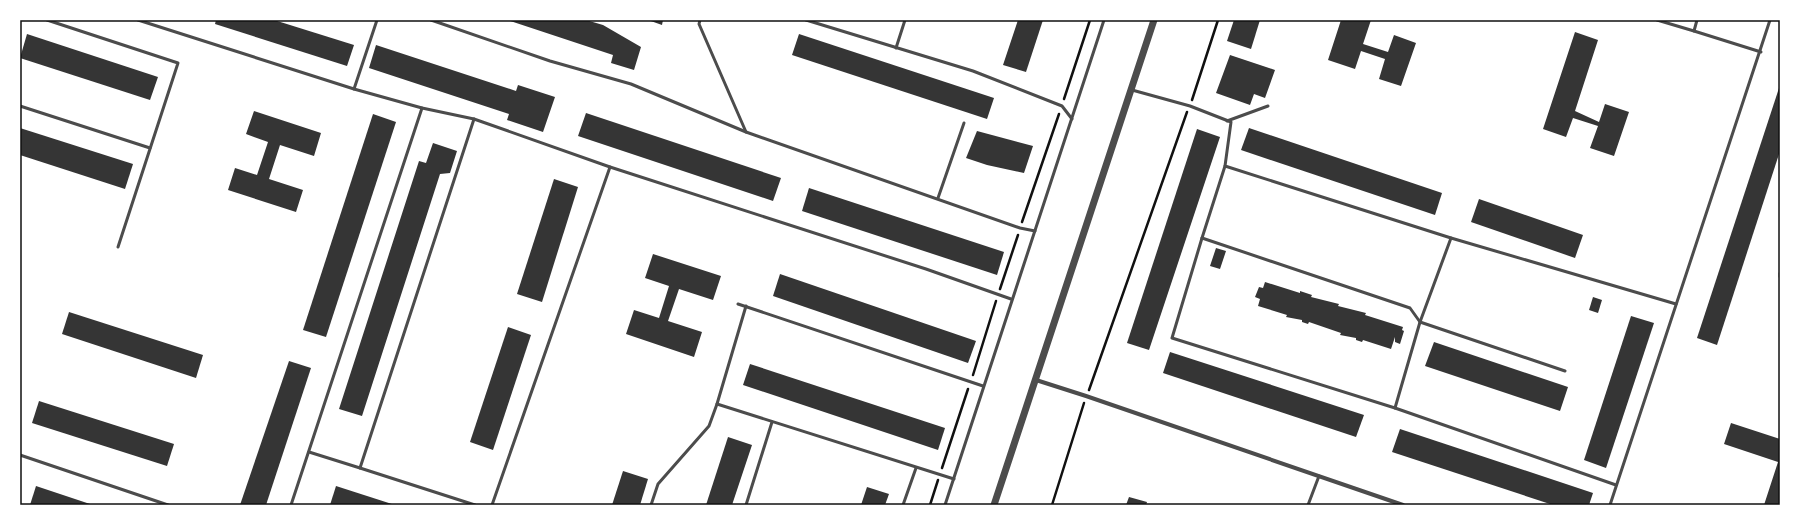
<svg xmlns="http://www.w3.org/2000/svg" width="1800" height="525" font-family="Commissioner,sans-serif">
<rect width="100%" height="100%" fill="#fff"/>
<g fill="#353535">
<polygon points="216,20 274,20 354,45 347,66 215,24"/>
<polygon points="507,20 586,20 603,25 641,47 634,70 611,63 613,55"/>
<polygon points="648,20 663,20 662,25"/>
<polygon points="1018,20 1043,20 1026,72 1003,65"/>
<polygon points="1234,20 1260,20 1251,49 1227,41"/>
<polygon points="1341,20 1371,20 1363,44 1388,52 1394,35 1416,43 1401,86 1379,79 1385,59 1361,51 1355,69 1328,60"/>
<polygon points="1575,32 1598,40 1575,111 1599,122 1605,104 1629,112 1614,156 1590,148 1598,126 1573,118 1566,137 1543,129"/>
<polygon points="27,34 158,77 150,100 20,58"/>
<polygon points="799,34 994,98 987,119 792,55"/>
<polygon points="376,45 516,91 518,85 555,97 543,132 507,120 509,114 369,68"/>
<polygon points="1230,55 1275,70 1265,98 1254,94 1250,105 1216,93"/>
<polygon points="1780,85 1780,151 1717,345 1697,338"/>
<polygon points="254,111 321,133 314,156 280,145 269,179 303,190 296,212 228,190 235,168 257,175 268,142 246,134"/>
<polygon points="586,113 781,178 773,201 578,136"/>
<polygon points="373,114 396,122 326,337 303,330"/>
<polygon points="20,128 133,164 125,189 20,155"/>
<polygon points="1249,128 1442,193 1435,215 1241,150"/>
<polygon points="1197,129 1220,137 1149,350 1127,343"/>
<polygon points="977,131 1033,146 1024,173 987,165 966,158"/>
<polygon points="433,143 457,151 450,173 440,174 362,416 339,409 419,161 426,163"/>
<polygon points="554,179 578,187 542,302 517,294"/>
<polygon points="809,188 1004,252 997,275 802,211"/>
<polygon points="1479,199 1583,235 1575,258 1471,222"/>
<polygon points="1216,248 1226,251 1220,269 1210,266"/>
<polygon points="653,254 721,276 713,300 679,289 668,321 702,332 694,357 626,334 634,310 659,318 669,286 645,278"/>
<polygon points="780,274 976,341 968,363 773,296"/>
<polygon points="1265,282 1300,293 1300,291 1312,295 1311,297 1339,304 1338,306 1366,313 1365,315 1403,327 1402,330 1404,331 1400,344 1395,342 1395,337 1391,349 1363,340 1362,342 1356,340 1356,338 1340,335 1341,333 1309,322 1308,324 1302,322 1302,320 1286,317 1287,315 1258,306 1260,299 1255,297 1259,287 1263,288"/>
<polygon points="1593,297 1602,300 1598,313 1589,310"/>
<polygon points="69,312 203,355 196,378 62,334"/>
<polygon points="1631,316 1654,323 1606,468 1584,460"/>
<polygon points="508,327 531,335 493,450 470,442"/>
<polygon points="1434,342 1568,387 1560,411 1425,366"/>
<polygon points="1170,352 1364,415 1356,437 1163,373"/>
<polygon points="289,361 311,368 266,505 240,505"/>
<polygon points="750,364 945,428 938,450 743,385"/>
<polygon points="39,401 174,444 167,466 32,423"/>
<polygon points="1731,423 1780,439 1780,505 1764,505 1778,462 1724,444"/>
<polygon points="1400,429 1593,493 1589,505 1553,505 1392,452"/>
<polygon points="728,437 752,445 732,505 706,505"/>
<polygon points="623,471 648,479 640,505 612,505"/>
<polygon points="36,486 93,505 30,505"/>
<polygon points="336,486 395,505 330,505"/>
<polygon points="867,487 889,494 885,505 861,505"/>
<polygon points="1129,497 1147,502 1146,505 1126,505"/>
</g>
<g fill="none" stroke-linecap="round" stroke-linejoin="round">
<g stroke="#111" stroke-width="2.5">
<polyline points="1064,99 1090,20"/>
<polyline points="1192,100 1218,20"/>
<polyline points="1022,222 1059,114"/>
<polyline points="1780,273 1780,277"/>
<polyline points="1000,289 1018,235"/>
<polyline points="973,375 996,301"/>
<polyline points="1089,390 1187,112"/>
<polyline points="942,468 968,389"/>
<polyline points="930,505 938,480"/>
<polyline points="1052,505 1084,403"/>
</g>
<g stroke="#4c4c4c" stroke-width="3">
<polyline points="47,20 178,63 118,247"/>
<polyline points="138,20 354,89 422,108 474,119 610,167 926,269 1011,299"/>
<polyline points="431,20 550,61 631,84 746,132 1020,228 1035,231"/>
<polyline points="700,20 699,24 746,132"/>
<polyline points="806,20 973,71 1062,106 1072,119"/>
<polyline points="1657,20 1694,31 1697,20"/>
<polyline points="1694,31 1761,52"/>
<polyline points="896,48 905,20"/>
<polyline points="354,89 377,20"/>
<polyline points="1132,90 1190,106 1231,122 1225,166 1451,238 1676,304"/>
<polyline points="20,106 150,148"/>
<polyline points="474,119 360,468 475,505"/>
<polyline points="1227,121 1268,106"/>
<polyline points="1225,166 1202,238 1410,308 1420,322 1395,408"/>
<polyline points="938,198 964,123"/>
<polyline points="1202,238 1172,338 1395,408 1616,485"/>
<polyline points="1451,238 1420,322 1565,371"/>
<polyline points="738,304 983,386"/>
<polyline points="746,306 717,404 954,479"/>
<polyline points="309,452 360,468"/>
<polyline points="20,455 168,505"/>
<polyline points="291,505 422,108"/>
<polyline points="492,505 610,167"/>
<polyline points="651,505 658,484 709,426 717,404"/>
<polyline points="746,505 772,422"/>
<polyline points="903,505 916,468"/>
<polyline points="945,505 1104,20"/>
<polyline points="1308,505 1319,476"/>
<polyline points="1610,505 1770,20"/>
</g>
<polyline stroke="#4c4c4c" stroke-width="4" points="1036,380 1086,396 1403,505"/>
<polyline stroke="#4c4c4c" stroke-width="7" points="994,505 1154,20"/>
</g>
<rect width="1800" height="525" fill="none" stroke="#ffffff" stroke-width="42"/>
<rect x="21" y="21" width="1758" height="483" fill="none" stroke="#111" stroke-width="1.5"/>
</svg>
